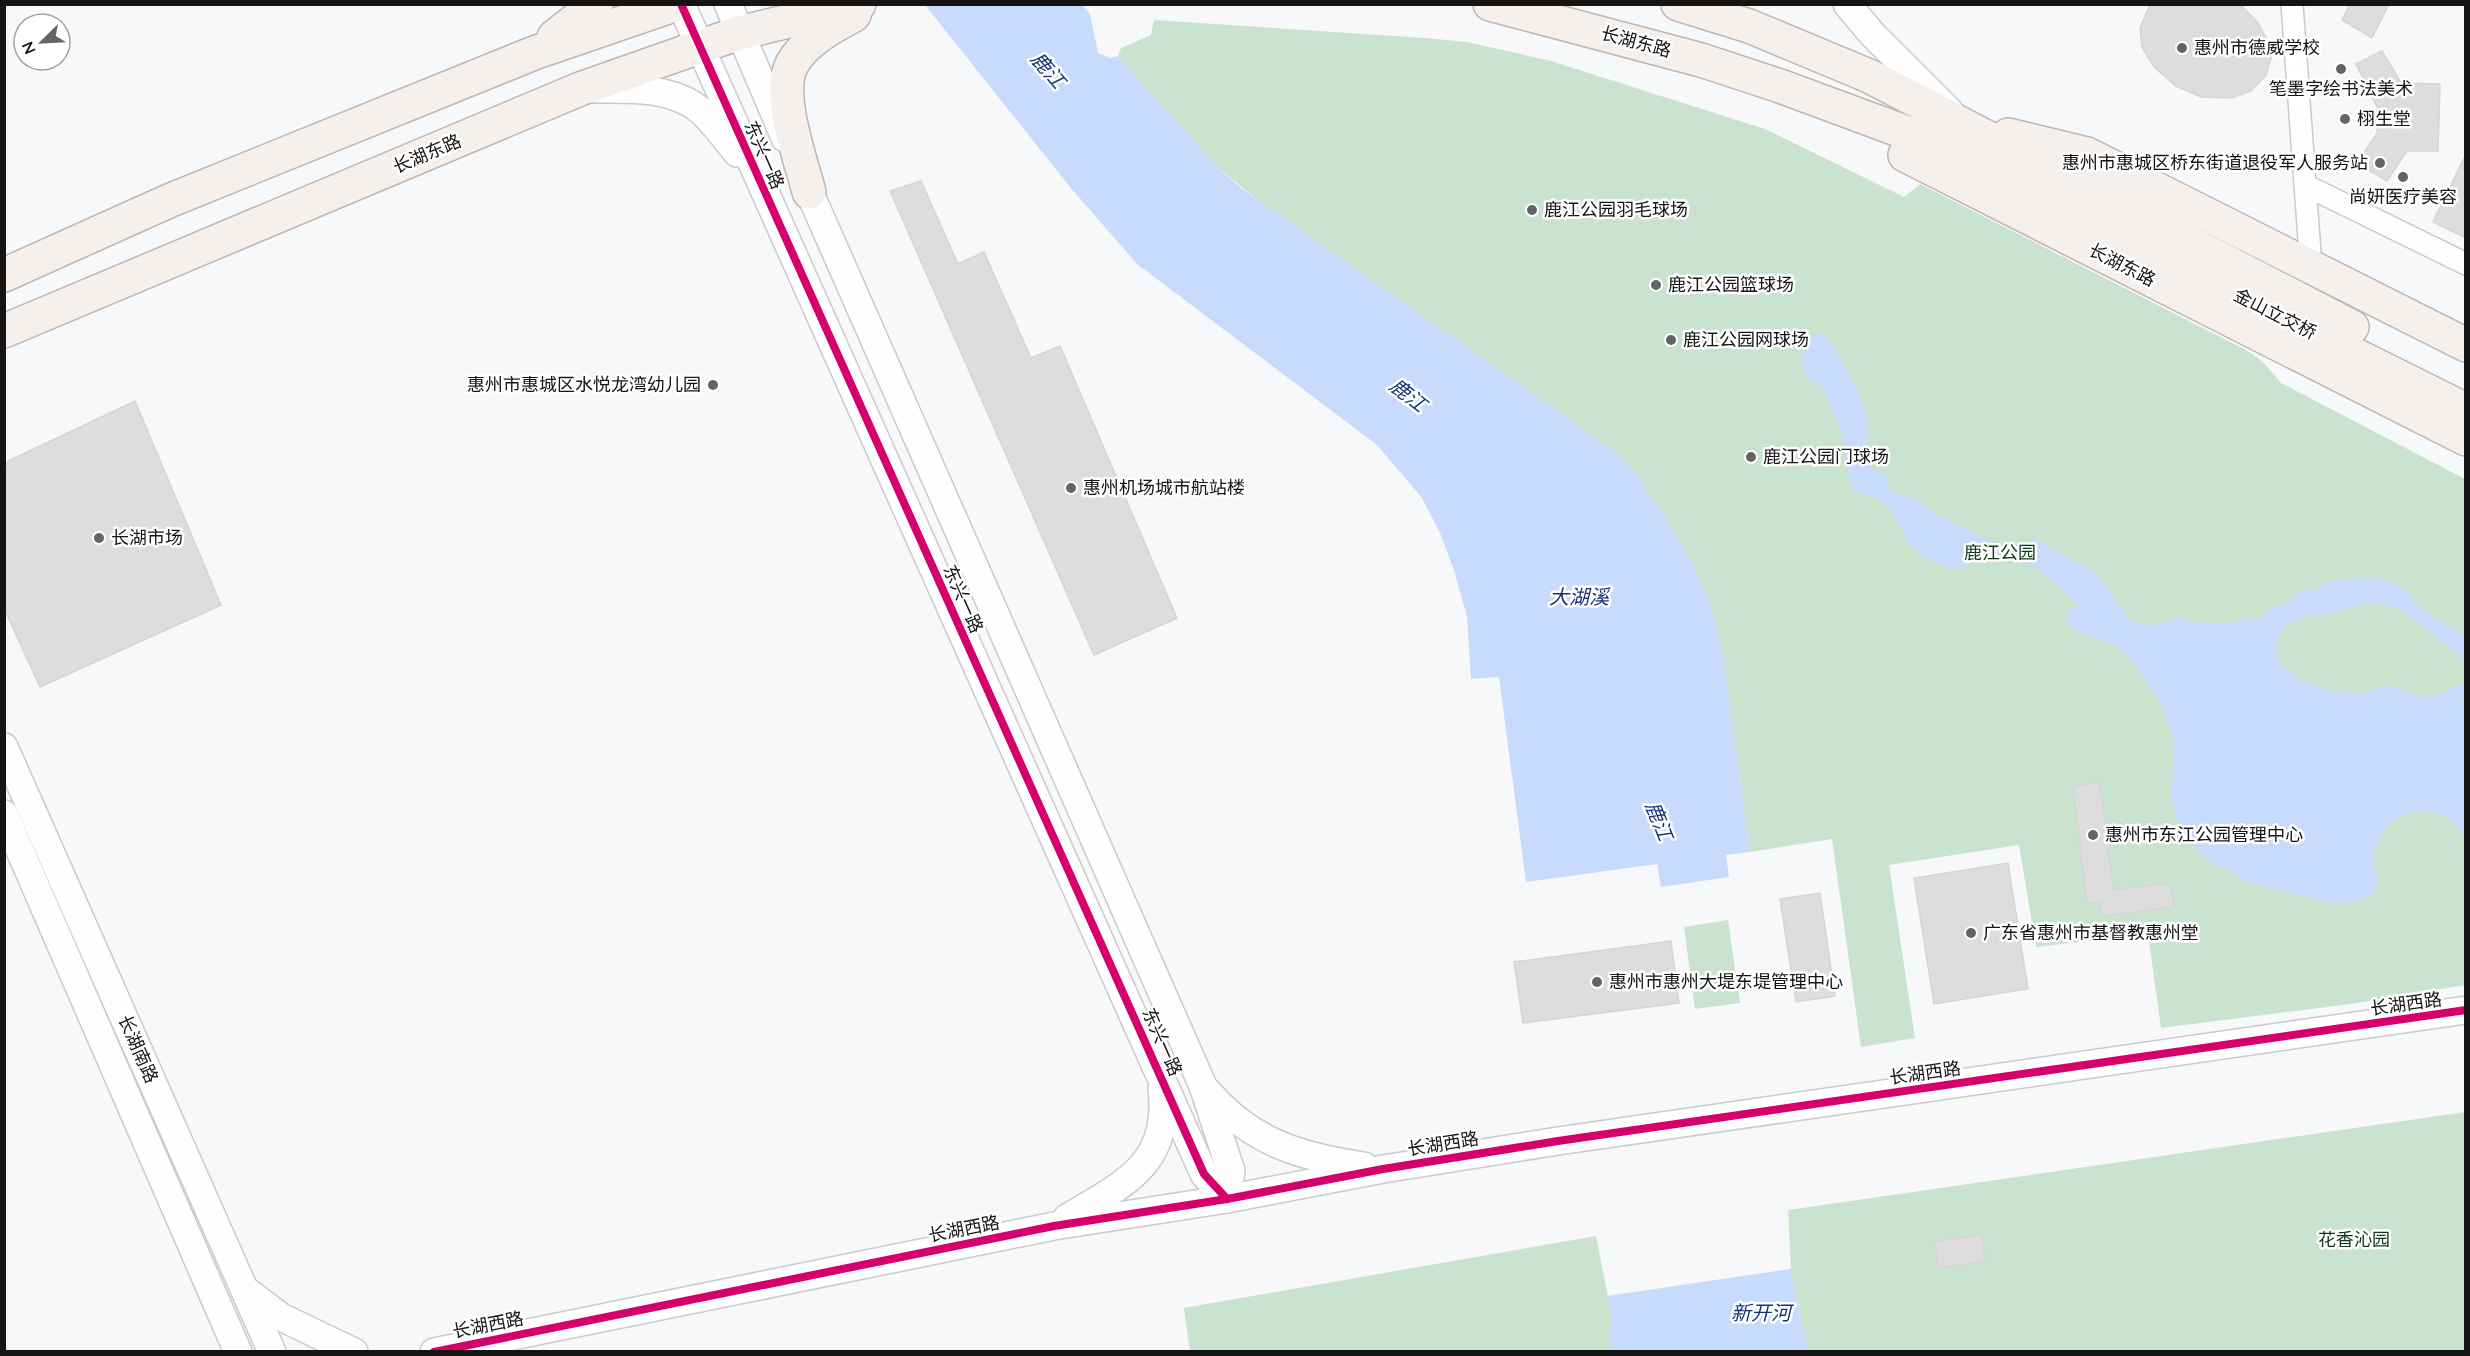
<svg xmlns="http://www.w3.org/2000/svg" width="2470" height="1356" font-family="Quicksand,'Noto Sans SC',sans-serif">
<rect width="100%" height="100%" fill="#f7f8f9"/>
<g fill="#cae3ce">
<polygon points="1154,20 1425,38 1467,42 1551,61 1765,129 1904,197 1920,184 2246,350 2262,361 2281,383 2465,479 2465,985 2350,1004 2161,1028 2148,934 2036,947 2019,845 1889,865 1915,1038 1861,1047 1832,839 1750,852 1722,649 1709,600 1691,561 1665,517 1636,473 1609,448 1264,205 1217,167 1118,56 1121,48 1151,35"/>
<polygon points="1728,920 1740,1003 1695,1009 1684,927"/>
<polygon points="2465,1112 2465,1351 1807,1351 1791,1269 1788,1210"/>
<polygon points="1596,1236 1612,1317 1609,1336 1611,1351 1190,1351 1184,1308"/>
</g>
<g fill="#c9dbfc">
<polygon points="925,5 1083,5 1090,14 1098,53 1110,58 1118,56 1217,167 1241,188 1610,448 1636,473 1665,517 1691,561 1709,600 1722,649 1750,852 1726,855 1729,877 1661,887 1657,864 1526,882 1499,677 1471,679 1467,617 1454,570 1440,533 1422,498 1377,445 1137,264 1070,187"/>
<path d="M 1824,333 C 1847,370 1878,411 1865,457 L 1872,469 L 1885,475 L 1890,490 L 1918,501 L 1931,512 L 2001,546 L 2037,540 L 2099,575 L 2128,618 L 2136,624 L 2152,626 L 2178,617 L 2192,622 L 2222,624 L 2260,618 L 2276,604 L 2282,606 L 2303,589 L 2316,591 L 2322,583 C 2349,579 2379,572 2403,589 C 2413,596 2419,608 2430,615 C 2441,623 2454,628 2465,636 L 2465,665 L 2459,655 L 2405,612 L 2383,604 L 2363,604 L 2328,614 L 2300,618 L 2286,625 L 2276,641 L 2277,655 L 2281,664 L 2302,681 L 2326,690 L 2360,694 L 2385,685 L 2424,697 L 2434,696 L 2463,684 L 2465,680 L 2465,841 C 2459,826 2448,816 2432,812 C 2403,806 2375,829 2374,858 C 2374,877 2383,873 2374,893 L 2356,901 L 2335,904 L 2245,882 L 2230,870 L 2216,865 L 2200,853 L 2182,833 L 2173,807 L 2171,787 L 2174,765 L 2173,746 L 2171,730 L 2157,696 L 2125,653 L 2102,639 L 2080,634 L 2067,624 L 2067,610 L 2080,607 C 2055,583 2022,545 1983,558 C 1974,561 1965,566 1956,570 L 1929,560 L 1908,542 L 1892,511 L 1879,500 L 1854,490 L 1849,480 L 1840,427 L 1823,390 L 1804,372 L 1801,360 L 1808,340 L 1814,335 Z"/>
<polygon points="1791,1269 1807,1351 1611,1351 1609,1336 1612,1317 1607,1296"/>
</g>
<g fill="#ddddde" stroke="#d5d5d5" stroke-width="1.5">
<polygon points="2150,4 2240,4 2258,23 2269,43 2271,58 2266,75 2251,91 2231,98 2201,97 2176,86 2154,67 2142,47 2140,28"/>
<polygon points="2350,4 2389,4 2372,38 2342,20"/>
<polygon points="2382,51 2401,83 2440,84 2438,151 2407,151 2387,181 2357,163 2377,133 2378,109 2356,64"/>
<polygon points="2466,154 2466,238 2433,222"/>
<polygon points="921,181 958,264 984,252 1031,358 1060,346 1177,618 1094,655 890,191"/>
<polygon points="135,401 221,605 40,687 4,608 4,470 8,461"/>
<polygon points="2100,783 2113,890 2171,883 2174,907 2102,916 2100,902 2087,904 2073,786"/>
<polygon points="2008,863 2028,989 1934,1004 1914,878"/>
<polygon points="1820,893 1835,996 1796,1002 1780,899"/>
<polygon points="1671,941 1679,1003 1523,1023 1514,962"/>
<polygon points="1982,1235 1985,1261 1939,1268 1935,1241"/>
</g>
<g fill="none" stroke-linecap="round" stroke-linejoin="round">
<defs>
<g id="minor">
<polyline points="2292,4 2311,267"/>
<polyline points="2305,185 2466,264"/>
</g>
<g id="tertiary">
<polyline points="681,4 1204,1174 1227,1199"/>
<polyline points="728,4 785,138"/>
<polyline points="1847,4 1873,35 1950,112"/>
<path d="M 593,89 C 628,89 672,86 701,111 C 714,123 726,139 737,153"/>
<polyline points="801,173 1203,1086 1231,1171 1227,1199"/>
<polyline points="4,747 272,1352"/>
<polyline points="4,814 238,1352"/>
<path d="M 1208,1092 C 1251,1142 1300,1157 1364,1166"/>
<path d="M 1067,1218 C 1123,1184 1171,1165 1162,1089"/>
<polyline points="248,1292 281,1317 354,1352"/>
<polyline points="434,1352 1054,1226 1227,1199 1383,1169 1558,1141 2466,1010"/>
</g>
<g id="primary">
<polyline points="1490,4 1701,60 1780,86 1918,137 2466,410"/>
<polyline points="1678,4 1749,26 1869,76 2352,327"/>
<polyline points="554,37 596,4"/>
<polyline points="2008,135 2087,154 2466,345"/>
<polyline points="1905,155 2466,439"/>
<path d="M 809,192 C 801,160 776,95 792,64 C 805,41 832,27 854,15"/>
<polyline points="4,275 171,200 534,53 677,4"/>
<polyline points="4,331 580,89 739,33 859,4"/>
</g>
</defs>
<use href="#minor" stroke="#c9cacb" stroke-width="24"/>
<use href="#tertiary" stroke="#c9cacb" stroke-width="30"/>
<use href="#primary" stroke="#bfb5b1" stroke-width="36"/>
<use href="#minor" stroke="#fefefe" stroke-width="21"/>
<use href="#tertiary" stroke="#fefefe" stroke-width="27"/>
<use href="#primary" stroke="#f5f0ec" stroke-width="33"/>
<defs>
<g id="cycleway">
<polyline points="681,4 1204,1174 1227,1199"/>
<polyline points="434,1352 1054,1226 1227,1199 1383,1169 1558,1141 2466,1010"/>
</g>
</defs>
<use href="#cycleway" stroke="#fff" stroke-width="11"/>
<use href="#cycleway" stroke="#d6006c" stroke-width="8"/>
</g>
<g fill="#636465" stroke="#fff" stroke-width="2">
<circle cx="2182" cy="48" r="6"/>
<circle cx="2341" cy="69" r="6"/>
<circle cx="2345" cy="119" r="6"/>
<circle cx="2380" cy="163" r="6"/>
<circle cx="2403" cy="177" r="6"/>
<circle cx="1532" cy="210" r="6"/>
<circle cx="1656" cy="285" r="6"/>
<circle cx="1671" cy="340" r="6"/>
<circle cx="713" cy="385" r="6"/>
<circle cx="1751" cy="457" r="6"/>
<circle cx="1071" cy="488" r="6"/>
<circle cx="99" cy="538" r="6"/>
<circle cx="2093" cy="835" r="6"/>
<circle cx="1971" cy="933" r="6"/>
<circle cx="1597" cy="982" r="6"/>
</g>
<g text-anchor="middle" stroke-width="5" stroke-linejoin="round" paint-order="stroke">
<g font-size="18" fill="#141415" stroke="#fff">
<text transform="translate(1636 42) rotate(15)" y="6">长湖东路</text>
<text transform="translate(427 154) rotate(-23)" y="6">长湖东路</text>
<text transform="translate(764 155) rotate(66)" y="6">东兴一路</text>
<text transform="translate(2122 265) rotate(27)" y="6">长湖东路</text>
<text transform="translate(2275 314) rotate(27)" y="6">金山立交桥</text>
<text transform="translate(963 599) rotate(66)" y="6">东兴一路</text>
<text transform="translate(2406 1004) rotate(-8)" y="6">长湖西路</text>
<text transform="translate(1162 1042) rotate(66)" y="6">东兴一路</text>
<text transform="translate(138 1049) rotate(66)" y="6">长湖南路</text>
<text transform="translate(1925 1073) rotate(-8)" y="6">长湖西路</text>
<text transform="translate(1443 1144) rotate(-9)" y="6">长湖西路</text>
<text transform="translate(964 1229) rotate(-11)" y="6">长湖西路</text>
<text transform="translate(488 1325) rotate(-11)" y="6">长湖西路</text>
</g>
<g font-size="18" fill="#141415" stroke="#fff" text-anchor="start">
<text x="2194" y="54">惠州市德威学校</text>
<text x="2341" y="95" text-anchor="middle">笔墨字绘书法美术</text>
<text x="2357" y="125">栩生堂</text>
<text x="2368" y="169" text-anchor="end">惠州市惠城区桥东街道退役军人服务站</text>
<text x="2403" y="203" text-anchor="middle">尚妍医疗美容</text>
<text x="1544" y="216">鹿江公园羽毛球场</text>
<text x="1668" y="291">鹿江公园篮球场</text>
<text x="1683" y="346">鹿江公园网球场</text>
<text x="701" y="391" text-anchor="end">惠州市惠城区水悦龙湾幼儿园</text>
<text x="1763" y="463">鹿江公园门球场</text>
<text x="1083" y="494">惠州机场城市航站楼</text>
<text x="111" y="544">长湖市场</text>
<text x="2105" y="841">惠州市东江公园管理中心</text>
<text x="1983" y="939">广东省惠州市基督教惠州堂</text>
<text x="1609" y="988">惠州市惠州大堤东堤管理中心</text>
</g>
<g font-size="18" fill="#0f3818" stroke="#fff">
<text x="2000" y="559">鹿江公园</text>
<text x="2354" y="1246">花香沁园</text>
</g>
<g font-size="20" font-style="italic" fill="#153375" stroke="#fff">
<text transform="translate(1048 70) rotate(49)" y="7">鹿江</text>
<text transform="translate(1408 395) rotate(38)" y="7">鹿江</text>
<text x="1579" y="604">大湖溪</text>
<text transform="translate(1659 821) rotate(68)" y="7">鹿江</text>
<text x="1761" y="1320">新开河</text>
</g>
</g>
<rect width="2470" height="1356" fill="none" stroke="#141415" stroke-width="12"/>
<g transform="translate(42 42) rotate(246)"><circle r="28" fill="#ffffff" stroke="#a1a1a1" stroke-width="1.5"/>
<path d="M0-4.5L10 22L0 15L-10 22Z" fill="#636465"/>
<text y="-9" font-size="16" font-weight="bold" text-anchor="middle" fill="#141415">N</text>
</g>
</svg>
